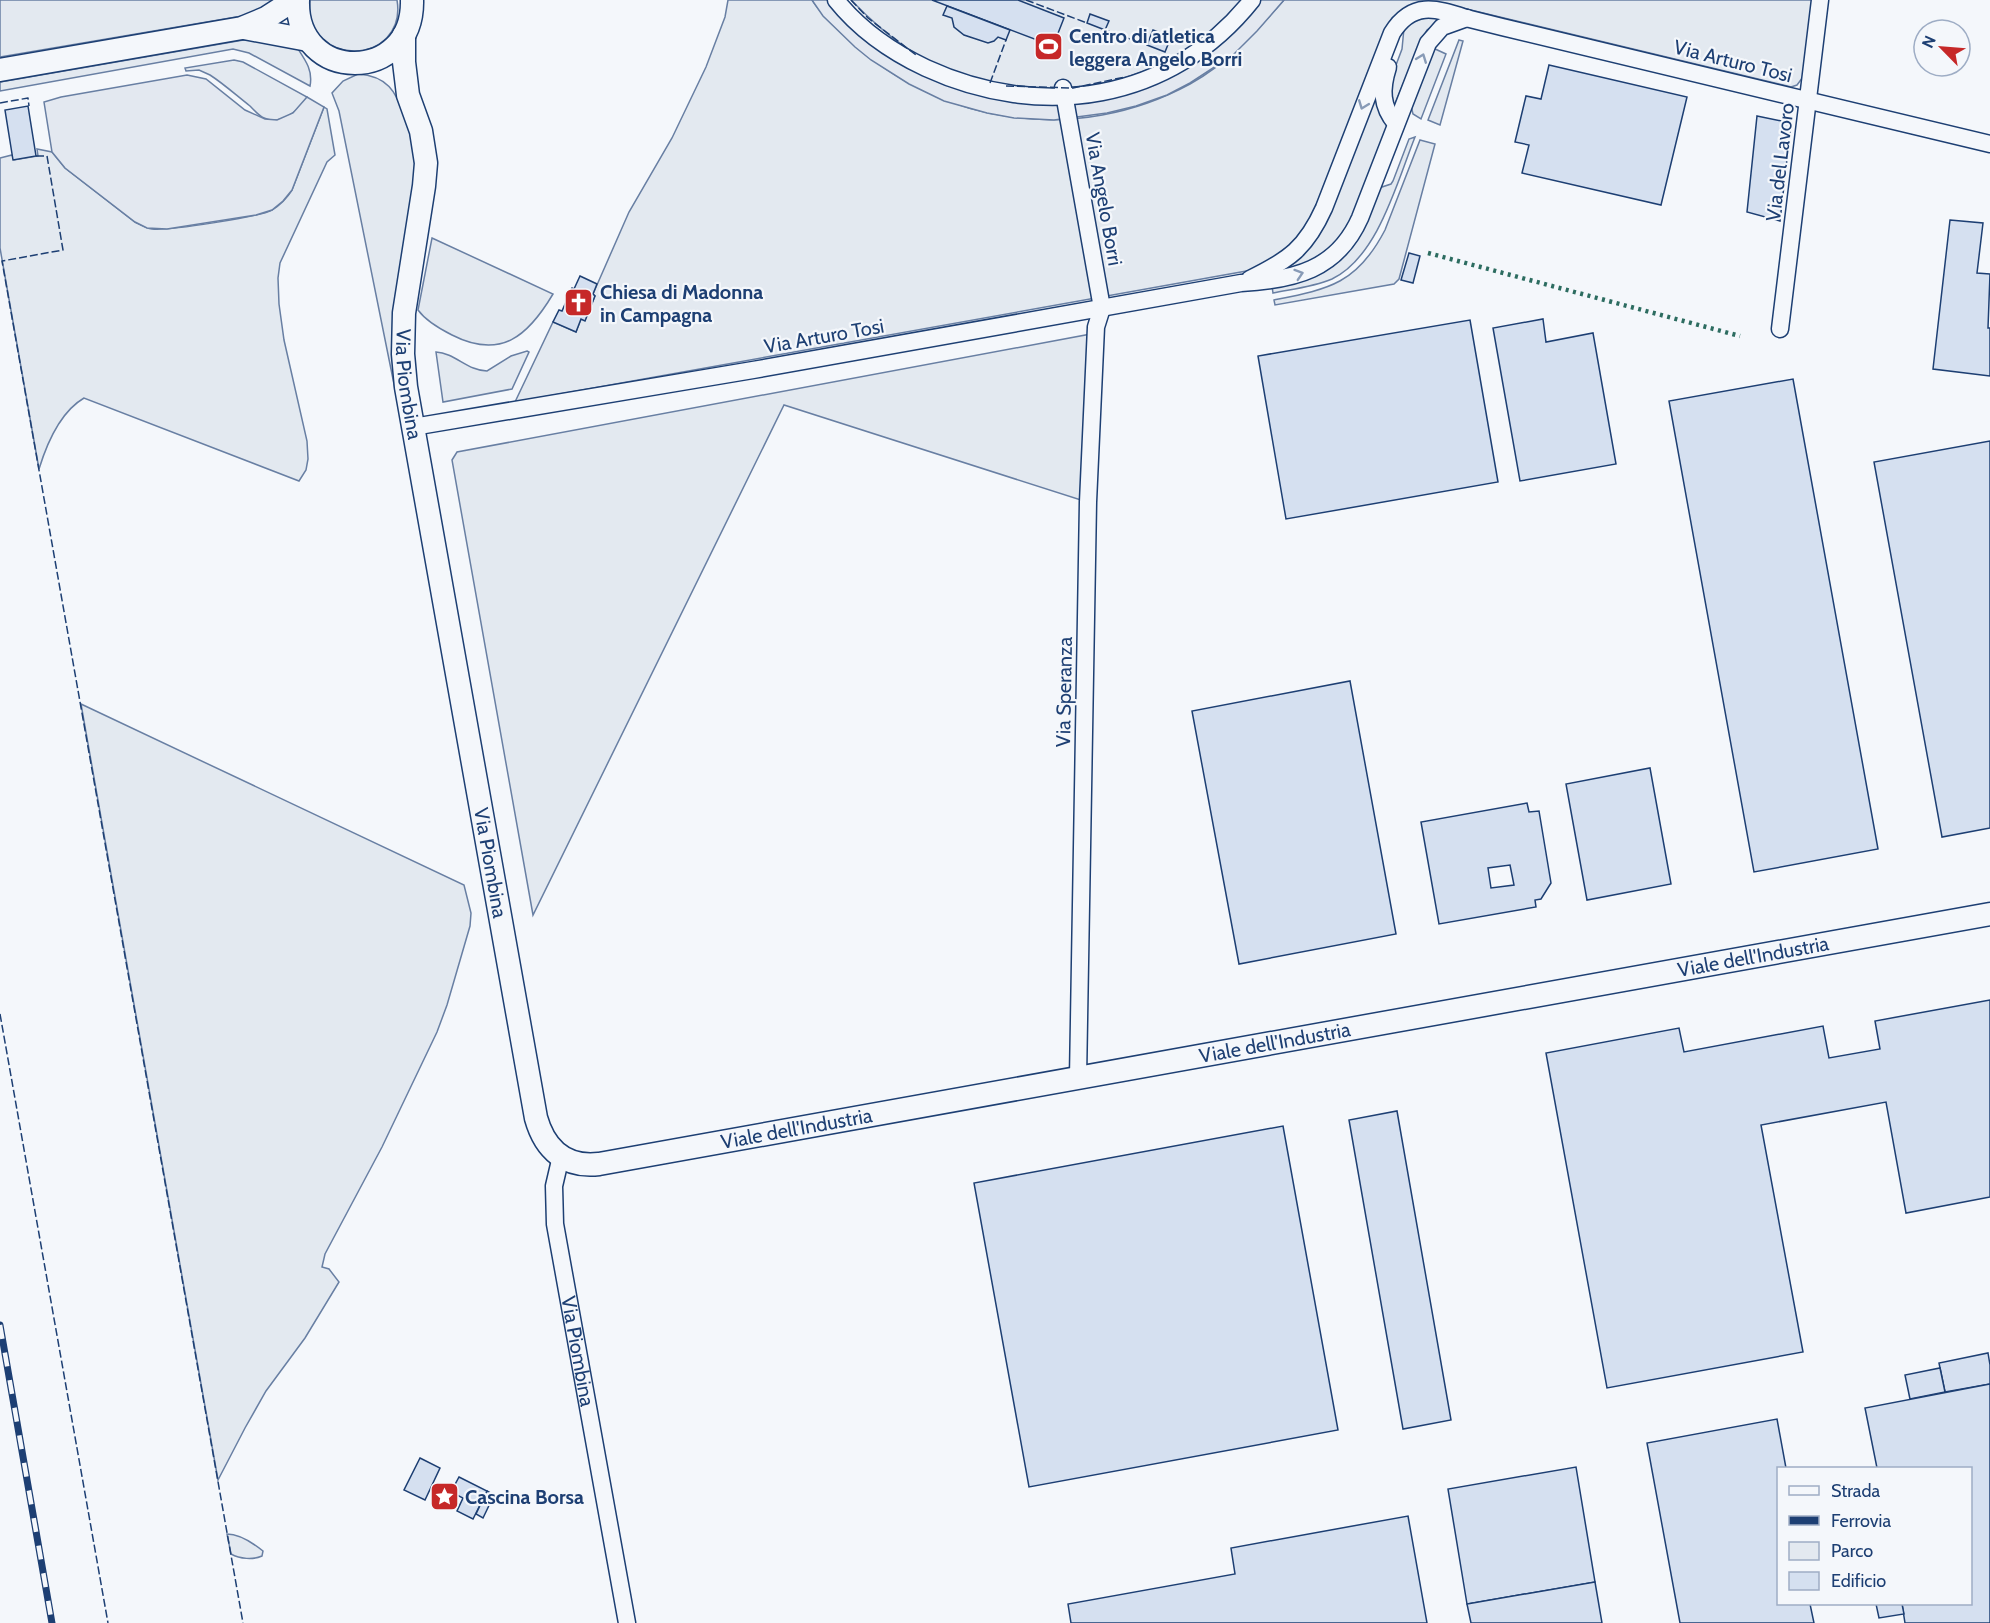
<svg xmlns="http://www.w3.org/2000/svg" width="1990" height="1623" font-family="Cabin,sans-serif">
<rect width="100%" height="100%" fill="#f4f7fb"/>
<g fill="#e3e9f0" stroke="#687fa3" stroke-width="1.5">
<polygon points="0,0 279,0 254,14 0,57"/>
<path d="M 310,0 L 397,0 C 408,65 303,71 310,0 Z"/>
<path d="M 728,0 L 812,0 C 822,15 835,27 849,40 C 943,126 1077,145 1190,84 C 1228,63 1256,32 1284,0 L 1812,0 L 1803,77 L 1797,85 L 1791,87 L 1454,6 L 1402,10 L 1392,18 L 1385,31 L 1308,226 L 1285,251 L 1252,270 L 515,402 L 553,322 L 576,332 L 581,319 L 585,320 L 595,296 L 593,294 L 629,212 L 672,138 L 706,67 L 725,17 Z"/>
<path d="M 851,0 L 1244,0 C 1223,22 1200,43 1173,58 C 1110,92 1028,98 959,75 C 917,61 881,31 851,0 Z"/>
<polygon points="1434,16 1441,20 1427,30 1422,39 1394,106 1392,106 1390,81 1402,49 1404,28 1412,21"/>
<path d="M 255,38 L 298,49 C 306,61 313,71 310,86 L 249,53 L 233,49 L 0,91 L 0,82 Z"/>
<polygon points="1459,40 1463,41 1440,125 1428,120"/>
<polygon points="1433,48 1446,54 1421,119 1413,114 1411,106"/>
<path d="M 234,60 L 243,62 L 307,97 C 300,110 280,126 264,118 C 259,116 254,110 250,106 C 237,96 224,84 210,75 L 199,70 L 186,71 L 185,68 Z"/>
<path d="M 358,74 C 387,76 396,91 405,117 C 411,134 415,152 415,171 C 415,220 397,267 393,316 C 391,345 396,375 398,404 L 339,111 L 332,93 L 343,81 Z"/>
<polygon points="1375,97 1381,116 1389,127 1352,221 1340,239 1320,257 1288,271 1287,267"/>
<path d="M 324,107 L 327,109 L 335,155 L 327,162 L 280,263 L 278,278 L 279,304 L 284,340 L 307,441 L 308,459 L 306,470 L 299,481 L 84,398 C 60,412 47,443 39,469 L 0,248 L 0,158 L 12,155 L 14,160 L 38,156 L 37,149 L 52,152 L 65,168 L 135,222 C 141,225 146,228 152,229 C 168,231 259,217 272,210 C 280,205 287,198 292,190 Z"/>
<path d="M 1415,137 C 1397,182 1378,257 1332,279 C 1313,287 1293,289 1273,293 L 1272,286 L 1307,278 L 1379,188 L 1391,184 L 1393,181 L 1409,139 Z"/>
<path d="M 1420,140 L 1435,144 L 1399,279 L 1394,284 L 1275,305 L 1274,300 C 1329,289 1357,284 1385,230 Z"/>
<path d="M 432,238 L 553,294 C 528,336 501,360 452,335 C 440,329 426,321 418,310 Z"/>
<polygon points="1091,334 1084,501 784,405 533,915 452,460 457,452"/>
<path d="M 527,351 L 529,352 L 512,389 L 443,402 L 436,352 C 455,353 468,371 487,371 L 511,356 Z"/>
<polygon points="81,704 464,885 471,913 470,926 447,1005 437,1032 382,1147 325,1254 322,1267 329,1269 339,1282 305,1338 266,1391 245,1428 218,1480"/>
<path d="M 227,1534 C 240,1534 253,1543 263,1551 L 262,1556 C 253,1560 240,1559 231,1554 Z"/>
</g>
<g fill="#e3e8f0" stroke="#687fa3" stroke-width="1.5">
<polygon points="812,0 836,0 939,74 1065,98 1172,68 1252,0 1284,0 1257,31 1233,55 1190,83 1167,95 1136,106 1107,113 1054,120 1014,118 987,113 944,101 909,84 871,60 855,47 823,16"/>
<polygon points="187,75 206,79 245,110 265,119 277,120 293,113 307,97 324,107 292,190 283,201 272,210 256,215 167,229 147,228 135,222 65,168 52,152 44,102 61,97"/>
</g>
<g fill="#d5e0f0" stroke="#1d3f73" stroke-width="1.5" fill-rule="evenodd">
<polygon points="932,0 1018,0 1064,18 1053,46"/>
<polygon points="947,6 1010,30 1006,40 998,37 994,41 988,43 964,35 954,27 952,18 943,15"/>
<polygon points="1090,14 1109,21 1105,30 1087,23"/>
<polygon points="1153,30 1171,37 1165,52 1147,45"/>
<polygon points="1549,65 1687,97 1661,205 1522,173 1529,145 1515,142 1526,96 1541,99"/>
<polygon points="28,106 36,156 13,160 5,110"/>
<polygon points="1757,116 1791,123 1780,221 1747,212"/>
<polygon points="1950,220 1983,223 1977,273 1990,274 1988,328 1990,328 1990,376 1933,369"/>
<polygon points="1409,253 1420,256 1413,283 1401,280"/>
<polygon points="580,276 597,284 593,294 595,296 585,321 581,319 576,332 553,322 559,310 562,311 572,288 574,289"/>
<polygon points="1543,319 1546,342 1593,333 1616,464 1520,481 1493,328"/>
<polygon points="1470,320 1498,482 1286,519 1258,356"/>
<polygon points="1793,379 1878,849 1754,872 1669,401"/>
<polygon points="1990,441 1990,828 1942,837 1874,462"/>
<polygon points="1350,681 1396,934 1239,964 1192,711"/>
<polygon points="1650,768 1671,884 1587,900 1566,784"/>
<path d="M 1527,803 L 1529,812 L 1539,811 L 1551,883 L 1541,899 L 1535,900 L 1536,907 L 1439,924 L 1421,822 ZM 1510,865 L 1514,885 L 1491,888 L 1488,868 Z"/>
<polygon points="1990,1000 1990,1197 1906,1213 1886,1102 1761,1125 1803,1352 1607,1388 1546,1053 1679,1028 1684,1052 1823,1026 1829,1058 1880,1049 1875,1021"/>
<polygon points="1397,1111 1451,1420 1403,1429 1349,1120"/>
<polygon points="1283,1126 1338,1430 1029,1487 974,1183"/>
<polygon points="1988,1353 1990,1365 1990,1384 1945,1392 1939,1363"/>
<polygon points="1940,1368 1945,1392 1910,1399 1905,1375"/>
<polygon points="1990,1384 1990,1623 1905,1623 1902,1604 1970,1604 1970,1468 1877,1468 1865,1408"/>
<polygon points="1777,1419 1786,1468 1778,1468 1778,1604 1810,1604 1814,1623 1680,1623 1647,1443"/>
<polygon points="420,1458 440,1468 425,1500 404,1490"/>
<polygon points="1576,1467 1595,1582 1467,1604 1448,1489"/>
<polygon points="459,1477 487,1491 473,1519 457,1511 463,1498 451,1492"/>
<polygon points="487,1491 494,1495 483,1518 476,1514"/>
<polygon points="1408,1516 1427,1623 1071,1623 1068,1604 1235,1574 1231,1548"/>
<polygon points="1595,1582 1602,1623 1471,1623 1467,1604"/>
<polygon points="1876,1604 1902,1604 1904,1614 1879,1618"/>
</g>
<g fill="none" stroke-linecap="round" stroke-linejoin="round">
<defs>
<g id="street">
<path d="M 836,0 C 860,30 892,52 926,68 C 1041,121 1171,102 1252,0"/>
<path d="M 1388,67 C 1381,89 1381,106 1396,124"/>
<polyline points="1063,88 1102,308 1096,327 1088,502 1078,1078"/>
<path d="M 1250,279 C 1289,260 1306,248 1324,208 L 1392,33 C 1412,1 1435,8 1466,18 C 1478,21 1490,24 1502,27 L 1990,144"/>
<polyline points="1780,329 1820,0"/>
<path d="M 413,427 L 753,370 L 1241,283 C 1294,280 1337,270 1360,218 L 1428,43 L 1442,27 L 1467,18"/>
<path id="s1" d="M 561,1156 L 554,1186 L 555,1224 L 627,1623"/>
</g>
<g id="secondary">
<path d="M 298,0 C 295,84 414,84 412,0"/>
<polyline points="244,28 308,40"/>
<path id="s2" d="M 404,35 L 404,62 L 408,95 L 421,131 L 426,163 L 424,186 L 404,313 L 403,354 L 406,387 L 536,1118 C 545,1150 566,1168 599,1164 L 1990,914"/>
<polyline points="0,70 242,28 266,18 294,0"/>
</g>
</defs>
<use href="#street" stroke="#1d3f73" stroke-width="19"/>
<use href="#secondary" stroke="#1d3f73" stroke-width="25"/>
<use href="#street" stroke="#f4f7fb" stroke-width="16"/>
<use href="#secondary" stroke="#f4f7fb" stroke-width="22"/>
<defs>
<polyline id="rail" points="0,1325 52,1623"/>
</defs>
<use href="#rail" stroke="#1d3f73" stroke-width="7"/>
<use href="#rail" stroke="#f4f7fb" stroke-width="4.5" stroke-dasharray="14" stroke-linecap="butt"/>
<polyline stroke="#2c6c60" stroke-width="4.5" stroke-dasharray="3 4.5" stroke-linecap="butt" points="1428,253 1740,336"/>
<g stroke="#1d3f73" stroke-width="1.5" stroke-dasharray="8 3" stroke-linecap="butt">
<polyline points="851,0 868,18 916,55"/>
<polyline points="1026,0 1087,23"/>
<polyline points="1105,30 1147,45"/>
<polyline points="990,83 1006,40"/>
<polyline points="1006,86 1073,88 1125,77"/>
<polyline points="0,103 28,98 29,106"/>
<polyline points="36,156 47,156 63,250 2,261 243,1623"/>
<polyline points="0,1014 108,1623"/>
</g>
</g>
<defs><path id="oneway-chevron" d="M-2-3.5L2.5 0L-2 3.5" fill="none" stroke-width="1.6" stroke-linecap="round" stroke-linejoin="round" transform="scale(1.5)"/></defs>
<g stroke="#889bb7">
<use href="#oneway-chevron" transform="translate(1422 58) rotate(-69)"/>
<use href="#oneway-chevron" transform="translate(1363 105) rotate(111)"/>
<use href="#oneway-chevron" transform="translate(1299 274) rotate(-18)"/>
</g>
<defs>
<symbol id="stadium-square" viewBox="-11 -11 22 22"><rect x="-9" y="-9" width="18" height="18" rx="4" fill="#c62828" stroke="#f4f7fb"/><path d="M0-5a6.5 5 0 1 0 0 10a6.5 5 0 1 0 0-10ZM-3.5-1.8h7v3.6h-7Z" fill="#fff"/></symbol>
<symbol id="church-square" viewBox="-11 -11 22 22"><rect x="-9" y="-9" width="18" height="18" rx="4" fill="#c62828" stroke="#f4f7fb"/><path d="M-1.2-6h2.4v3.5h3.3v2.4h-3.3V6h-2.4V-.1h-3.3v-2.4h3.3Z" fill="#fff"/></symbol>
<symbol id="sight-square" viewBox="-11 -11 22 22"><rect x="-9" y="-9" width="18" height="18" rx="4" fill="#c62828" stroke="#f4f7fb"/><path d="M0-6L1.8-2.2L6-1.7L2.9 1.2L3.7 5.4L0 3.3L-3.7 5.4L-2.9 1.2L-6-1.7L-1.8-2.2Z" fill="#fff"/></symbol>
</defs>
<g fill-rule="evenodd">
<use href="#stadium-square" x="1032" y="30" width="33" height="33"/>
<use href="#church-square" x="562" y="286" width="33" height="33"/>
<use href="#sight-square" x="428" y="1480" width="33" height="33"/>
</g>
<g text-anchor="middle" stroke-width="4.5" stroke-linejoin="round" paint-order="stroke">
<g font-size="20" font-weight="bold" fill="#1d3f73" stroke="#f4f7fb" text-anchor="start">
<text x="1069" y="43">Centro di atletica<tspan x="1069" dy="23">leggera Angelo Borri</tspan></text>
<text x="600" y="299">Chiesa di Madonna<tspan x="600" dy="23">in Campagna</tspan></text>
<text x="465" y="1504">Cascina Borsa</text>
</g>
<g font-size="20" fill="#1d3f73" stroke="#f4f7fb">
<text transform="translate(1733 61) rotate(14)" y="7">Via Arturo Tosi</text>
<text transform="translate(1780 162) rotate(-83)" y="7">Via del Lavoro</text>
<text transform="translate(1104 199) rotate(80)" y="7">Via Angelo Borri</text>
<text transform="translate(824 336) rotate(-10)" y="7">Via Arturo Tosi</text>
<text dy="7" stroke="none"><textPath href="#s2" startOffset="354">Via Piombina</textPath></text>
<text transform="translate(1064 692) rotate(-89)" y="7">Via Speranza</text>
<text dy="7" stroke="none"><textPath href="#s2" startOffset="840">Via Piombina</textPath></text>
<text dy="7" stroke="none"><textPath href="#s2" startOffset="2358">Viale dell'Industria</textPath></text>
<text dy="7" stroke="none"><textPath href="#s2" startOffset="1872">Viale dell'Industria</textPath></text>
<text dy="7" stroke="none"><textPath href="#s2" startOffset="1386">Viale dell'Industria</textPath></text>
<text dy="7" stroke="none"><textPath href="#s1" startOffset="198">Via Piombina</textPath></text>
</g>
</g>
<rect x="1777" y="1467" width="195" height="138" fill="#f4f7fb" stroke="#9eadc5" stroke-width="1.5"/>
<rect x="1789" y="1486" width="30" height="9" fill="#f4f7fb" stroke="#9eadc5" stroke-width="1.5"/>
<text x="1831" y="1497" font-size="18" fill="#1d3f73">Strada</text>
<rect x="1789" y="1516" width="30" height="9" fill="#1d3f73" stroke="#9eadc5" stroke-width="1.5"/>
<text x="1831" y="1527" font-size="18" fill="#1d3f73">Ferrovia</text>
<rect x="1789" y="1542" width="30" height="18" fill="#e3e9f0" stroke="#9eadc5" stroke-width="1.5"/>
<text x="1831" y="1557" font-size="18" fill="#1d3f73">Parco</text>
<rect x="1789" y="1572" width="30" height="18" fill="#d5e0f0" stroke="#9eadc5" stroke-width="1.5"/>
<text x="1831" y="1587" font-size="18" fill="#1d3f73">Edificio</text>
<g transform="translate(1942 48) rotate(295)"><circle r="28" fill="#f4f7fb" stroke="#9eadc5" stroke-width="1.5"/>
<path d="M0-4.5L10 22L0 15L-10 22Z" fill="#c62828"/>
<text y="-9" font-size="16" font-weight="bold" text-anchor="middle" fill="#1d3f73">N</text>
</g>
</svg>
